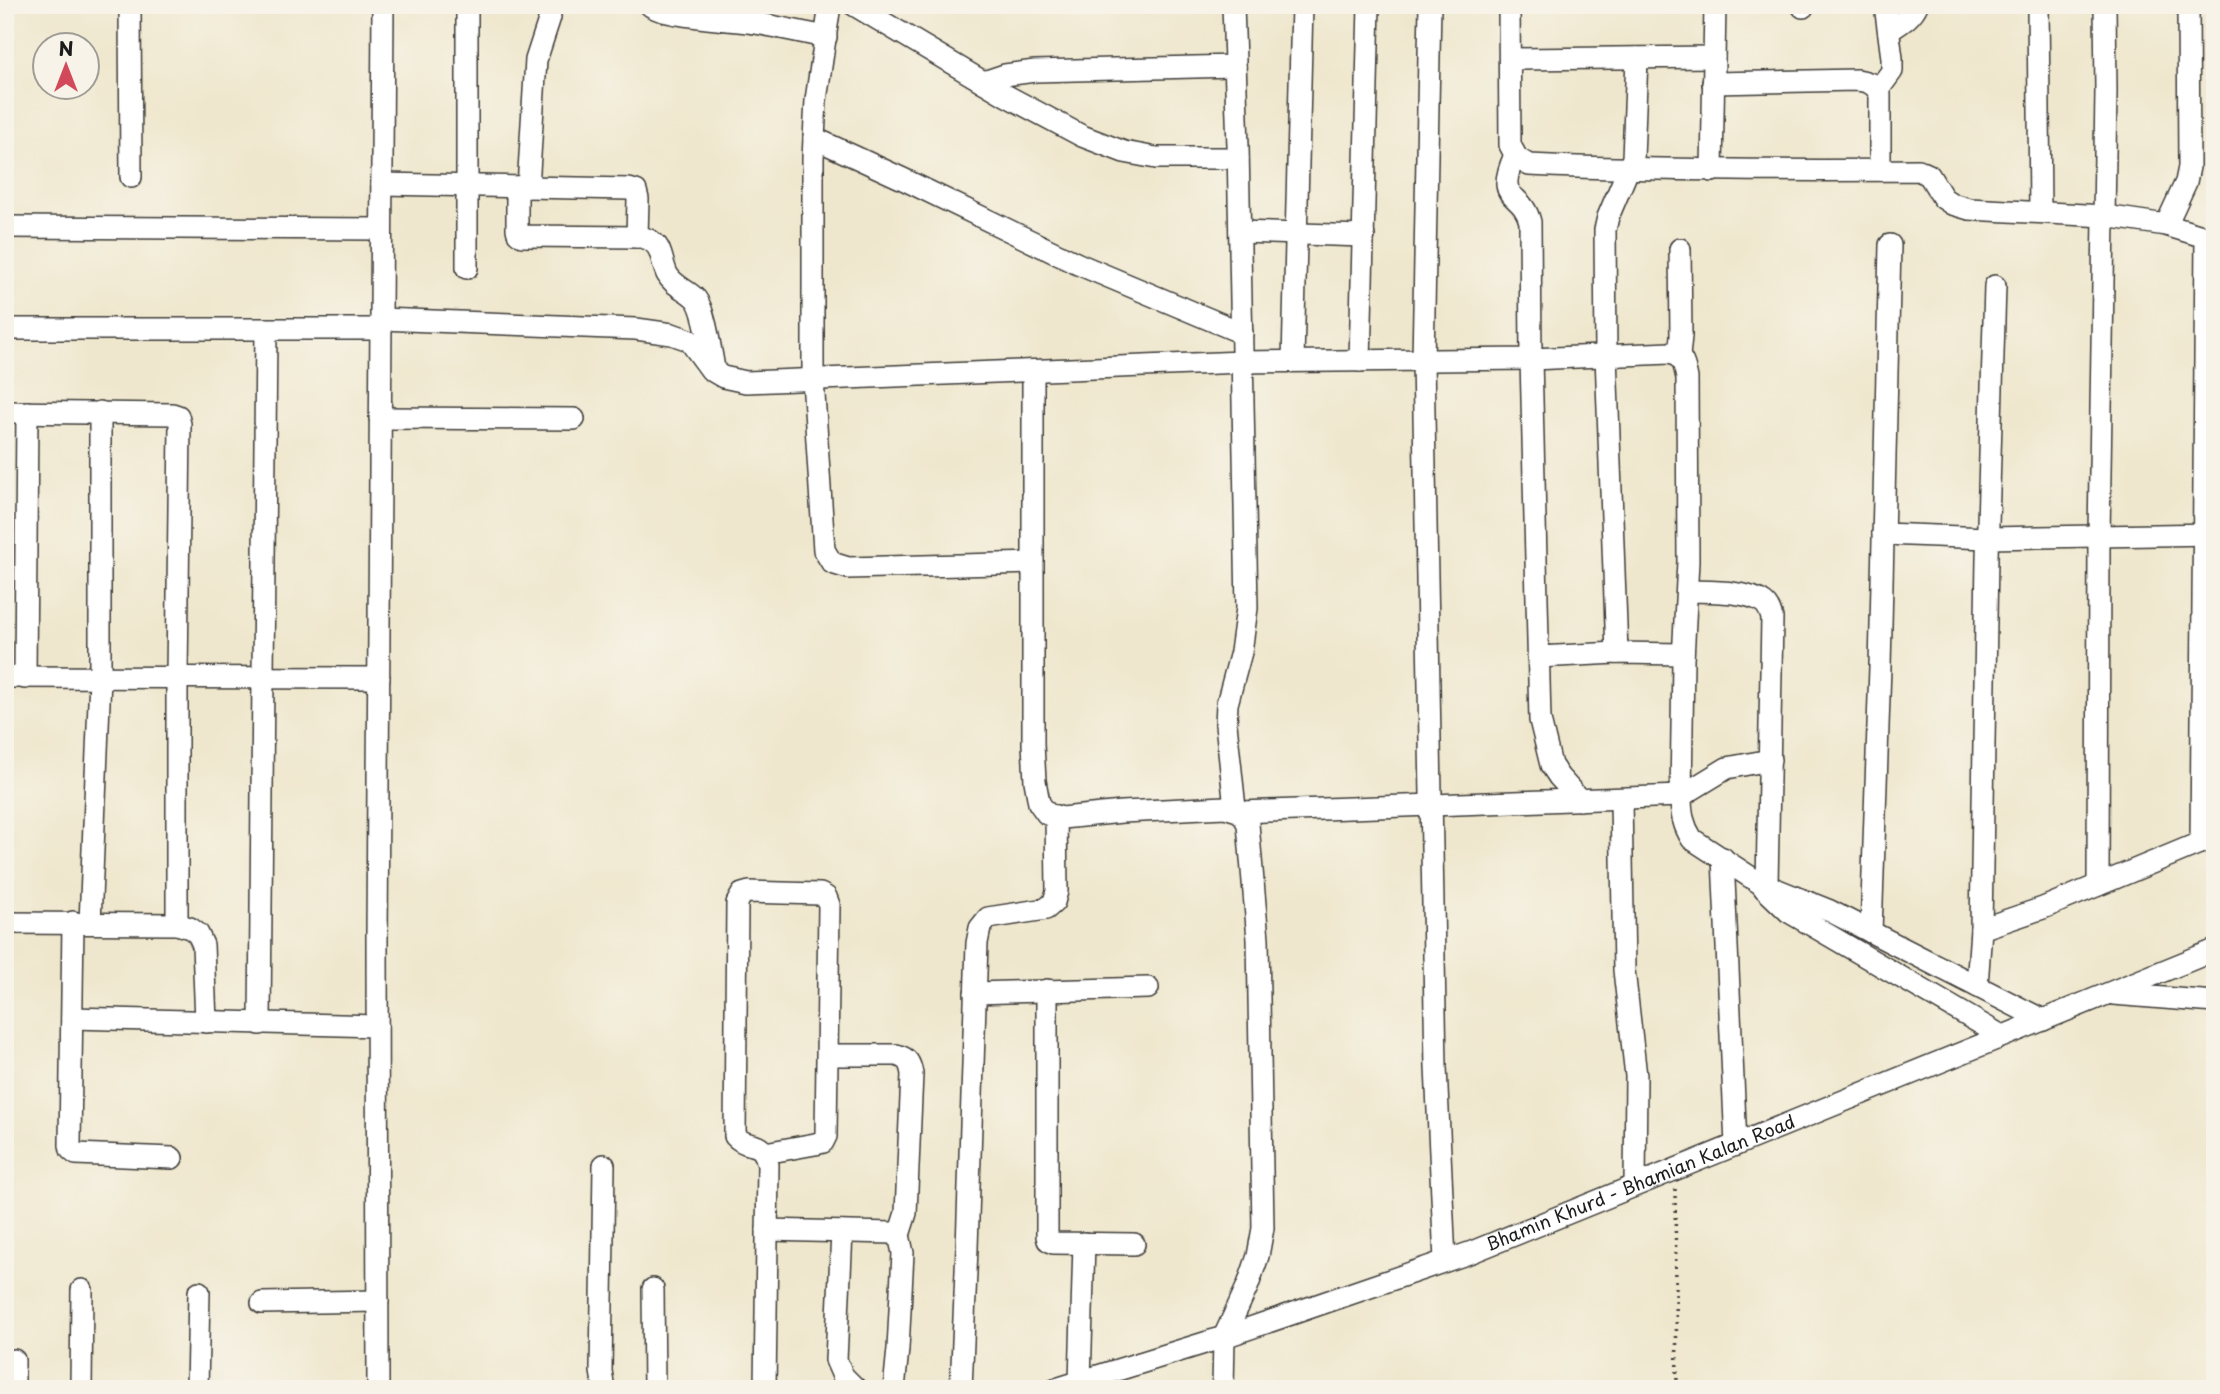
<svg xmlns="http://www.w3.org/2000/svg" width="2220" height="1394" font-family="'Playpen Sans',sans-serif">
<rect width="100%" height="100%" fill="#f7f3e8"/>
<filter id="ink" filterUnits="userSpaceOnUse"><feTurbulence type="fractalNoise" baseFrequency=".0143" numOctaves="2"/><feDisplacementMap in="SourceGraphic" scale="14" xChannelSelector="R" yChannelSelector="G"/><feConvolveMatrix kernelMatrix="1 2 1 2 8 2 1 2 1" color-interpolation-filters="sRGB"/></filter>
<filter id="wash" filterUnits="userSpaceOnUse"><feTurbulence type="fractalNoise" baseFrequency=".00686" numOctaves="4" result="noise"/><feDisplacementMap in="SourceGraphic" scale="28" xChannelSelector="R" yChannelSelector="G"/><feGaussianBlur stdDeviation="1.57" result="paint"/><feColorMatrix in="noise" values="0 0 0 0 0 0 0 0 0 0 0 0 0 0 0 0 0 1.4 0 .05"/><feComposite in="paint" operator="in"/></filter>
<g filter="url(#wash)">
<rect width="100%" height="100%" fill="#efe7cd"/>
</g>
<g filter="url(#ink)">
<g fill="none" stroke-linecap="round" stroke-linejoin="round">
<defs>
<g id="minor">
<polyline points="130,5 131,177"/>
<polyline points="467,5 467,268"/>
<path d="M 650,5 C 662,17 740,20 761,24 C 783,28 804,33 826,37"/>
<polyline points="830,5 816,100 813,158 813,379 824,550 832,563 848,568 1032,563"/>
<polyline points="854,5 1007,96 1082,136 1124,152 1156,158 1238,158"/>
<polyline points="1233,5 1238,146 1247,608 1241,652 1227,704 1226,724 1235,808"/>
<polyline points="1430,5 1423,360 1436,1067 1445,1261"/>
<path d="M 1509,5 L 1510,145 L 1517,158 L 1529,165 C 1659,171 1788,171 1918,170 L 1929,175 L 1943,198 L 1952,204 L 1969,209 L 2105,216 L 2166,225 L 2215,240"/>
<polyline points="1803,5 1803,7"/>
<polyline points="2038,5 2040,212"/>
<path d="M 1889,31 C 1899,24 1912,17 1917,5"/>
<polyline points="1510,59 1714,57"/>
<polyline points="984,82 1005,75 1035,71 1235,66"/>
<path d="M 1713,83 L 1857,80 C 1869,82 1874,83 1880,94 L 1880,170"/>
<polyline points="1878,90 1892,71 1892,58 1885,5"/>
<polyline points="814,138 903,179 1078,264 1242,333"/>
<path d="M 1515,155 C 1493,204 1522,189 1530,222 L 1531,359 L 1540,720 L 1551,765 L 1559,777 L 1580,800"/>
<polyline points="1712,171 1715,5"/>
<polyline points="382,184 629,189 636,191 638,199 637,237"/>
<path d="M 517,187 L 517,229 L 518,233 L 522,236 L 641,237 C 664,243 659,256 667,274 C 674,287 687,289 696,299 C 705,310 711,353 714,368"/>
<polyline points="528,187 536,60 550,17 548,5"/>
<polyline points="2166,225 2186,182 2189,167 2188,5"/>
<polyline points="5,227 381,229"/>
<polyline points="1240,232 1364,236"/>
<path d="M 381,319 L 636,329 L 672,334 L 689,340 L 711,370 L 723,377 L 746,382 L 1242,362 L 1531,359 L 1670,353 C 1684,357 1684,365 1687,378 L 1688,561 L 1683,660 L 1681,796 C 1681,813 1683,825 1692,839 L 1758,882 L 1830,911 L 2043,1020"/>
<polyline points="5,329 381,329"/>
<polyline points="1679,356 1681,336 1680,249"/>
<polyline points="1293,361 1302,5"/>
<polyline points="1360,361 1369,5"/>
<polyline points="1033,371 1033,744 1035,781 1039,803 1047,814 1062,818 1122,812 1225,807 1241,812 1248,824 1258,939 1263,1228 1258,1256 1248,1285 1224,1337 1223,1389"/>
<polyline points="5,412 172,414 178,416 180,424 177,678 177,924"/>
<polyline points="380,418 574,419"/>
<polyline points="1883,534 1988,538 2215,534"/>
<path d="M 1687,591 C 1707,592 1748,590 1764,603 C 1769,607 1770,612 1772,618 L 1767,885"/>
<polyline points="1617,653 1606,355 1605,230 1608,217 1633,158 1637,58"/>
<polyline points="1538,657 1617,653 1683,654"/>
<polyline points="5,677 379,678"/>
<polyline points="25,678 27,412"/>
<polyline points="1621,800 1624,970 1636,1076 1635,1185"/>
<polyline points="1241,812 1681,796 1727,768 1770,760"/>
<polyline points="2201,843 2206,237"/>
<polyline points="1723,858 1736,1145"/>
<polyline points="2098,885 2099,536 2106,91 2105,5"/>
<polyline points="1764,888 1789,912 2002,1036"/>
<polyline points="73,922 70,1145 71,1150 76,1154 172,1158"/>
<polyline points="5,923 177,924 190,928 198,934 203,945 206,1022"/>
<polyline points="90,923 100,678 100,412"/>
<polyline points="1981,929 2043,908 2214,837"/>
<polyline points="1871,932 1880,667 1890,245"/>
<polyline points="1977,986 1981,929 1987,558 1995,286"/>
<polyline points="1047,990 1047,1236 1048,1240 1053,1243 1134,1244"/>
<polyline points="975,993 1148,988"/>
<polyline points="2113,994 2215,1002"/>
<polyline points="72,1018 377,1026"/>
<polyline points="260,1024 266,329"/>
<path d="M 828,1055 L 896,1055 C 908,1058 910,1063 912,1074 L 906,1213 L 899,1235"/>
<polyline points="767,1230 893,1233 899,1235 903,1253 898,1349 894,1389"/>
<polyline points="842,1232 836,1360 843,1376 856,1389"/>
<polyline points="653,1289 654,1389"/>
<polyline points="262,1303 378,1301"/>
<polyline points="1080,1382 1084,1243"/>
<polyline points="14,1389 14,1360"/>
<polyline points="81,1389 82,1290"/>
<polyline points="197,1389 199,1292"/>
<polyline points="378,1389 377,940 383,5"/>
<polyline points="604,1389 601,1371 604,1165"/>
<path d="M 765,1389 L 768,1165 C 762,1136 750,1152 735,1136 L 737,903 L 742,894 L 749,892 L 820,894 L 826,897 L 829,905 L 826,1136 L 823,1142 L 815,1144 L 765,1153"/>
<polyline points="961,1389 967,1248 977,943 980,928 988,918 1046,909 1054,902 1057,891 1056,816"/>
<path id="s1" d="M 1056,1389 L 1224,1337 L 1472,1252 L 2215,950"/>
</g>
</defs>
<use href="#minor" stroke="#3c3a37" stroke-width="24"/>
<polyline stroke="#3c3a37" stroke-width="3.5" stroke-dasharray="2 5" stroke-linecap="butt" points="1675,1189 1677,1389"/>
<use href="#minor" stroke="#fff" stroke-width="21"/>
</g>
</g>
<g text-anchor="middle" stroke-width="6" stroke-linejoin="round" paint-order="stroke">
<g font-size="18" fill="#1c1c1c" stroke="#f7f3e8">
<text dy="6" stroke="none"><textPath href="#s1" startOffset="620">Bhamin Khurd - Bhamian Kalan Road</textPath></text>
</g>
</g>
<rect width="2220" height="1394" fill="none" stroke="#f7f3e8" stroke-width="28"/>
<g transform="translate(66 66)"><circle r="33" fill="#f7f3e8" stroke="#9f9d96" stroke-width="2"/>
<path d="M0-5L12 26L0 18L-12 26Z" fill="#d1495b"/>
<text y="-10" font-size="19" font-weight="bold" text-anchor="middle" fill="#1c1c1c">N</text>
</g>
</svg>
